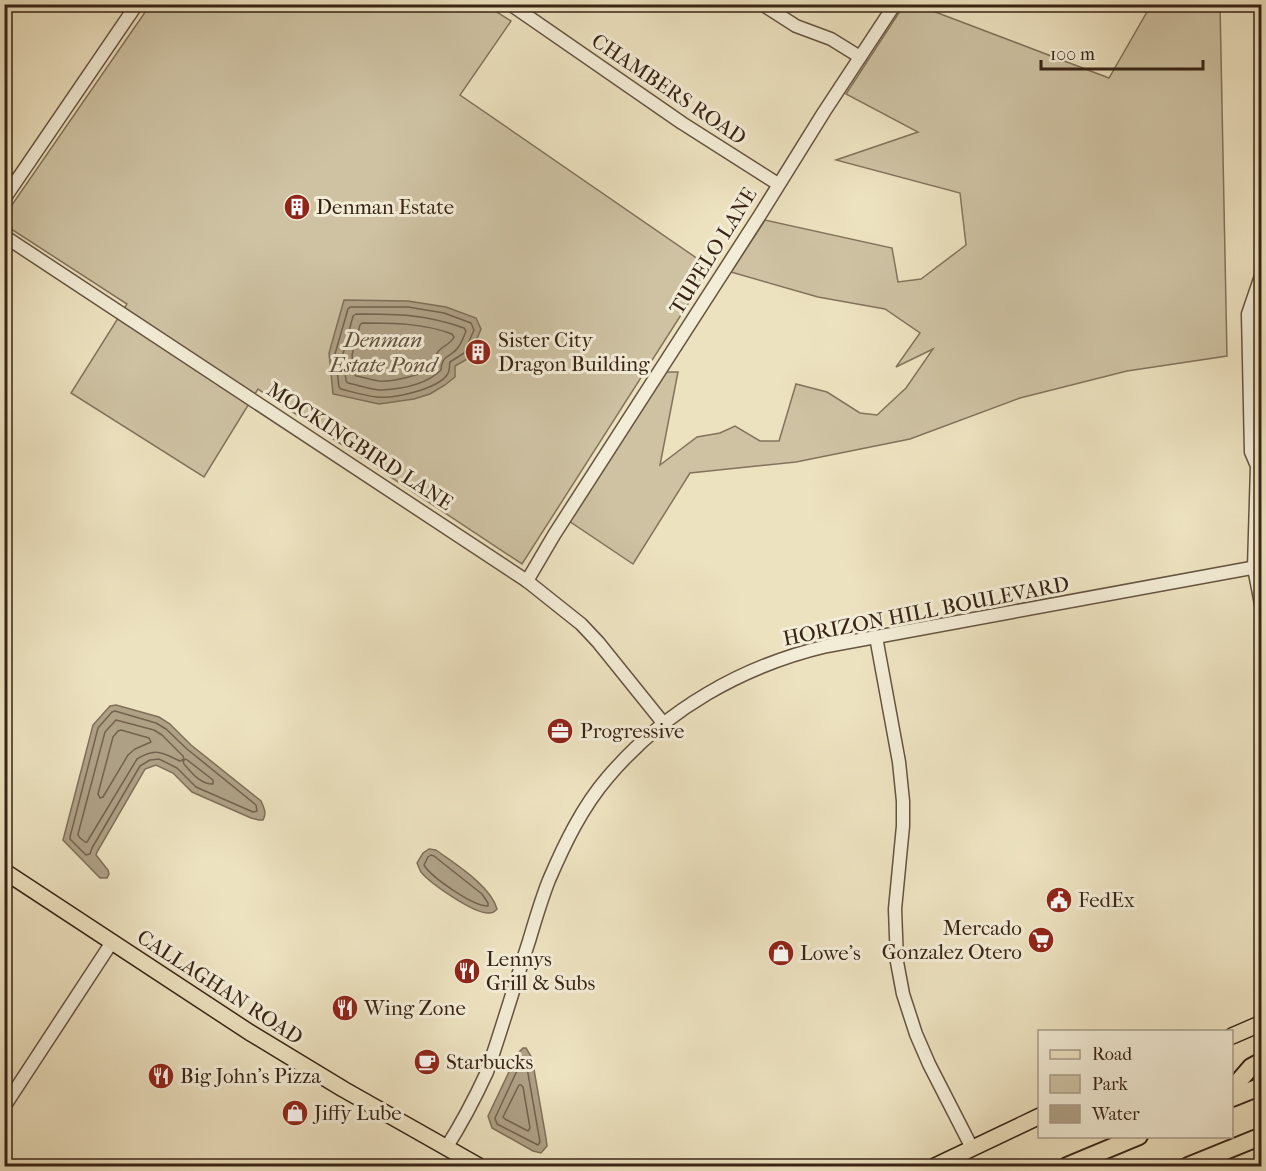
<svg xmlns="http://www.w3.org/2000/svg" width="1266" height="1171" font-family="'IM FELL French Canon',serif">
<rect width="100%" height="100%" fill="#ede2c0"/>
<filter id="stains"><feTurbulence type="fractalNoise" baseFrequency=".00333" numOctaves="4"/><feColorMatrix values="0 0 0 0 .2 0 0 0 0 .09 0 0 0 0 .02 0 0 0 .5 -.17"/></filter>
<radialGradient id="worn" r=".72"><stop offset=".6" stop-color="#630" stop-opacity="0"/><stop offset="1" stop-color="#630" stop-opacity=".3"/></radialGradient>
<g fill="#cec2a3" stroke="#83735c" stroke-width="1.5">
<polygon points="150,5 486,5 511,21 460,95 711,268 522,564 258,389 204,477 71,393 127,304 5,225 5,215"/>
<polygon points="904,5 917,5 1109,78 1151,5 1220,5 1227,356 1127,371 1020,398 910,439 796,462 690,473 633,564 569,521 665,372 678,372 660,465 697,437 720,433 735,426 760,441 779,441 796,384 827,392 860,413 877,415 906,388 933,349 896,367 920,333 885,309 818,297 731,272 765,220 892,248 898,282 921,279 966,245 960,193 836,160 918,132 846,94"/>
</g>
<g fill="#afa186" stroke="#7f6f59" stroke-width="1.5">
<polygon points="344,300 408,301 446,307 476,318 481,329 469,358 455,366 455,377 445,385 430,394 414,399 379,404 333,394 329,353"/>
<path d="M 116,705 L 159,717 L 170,724 L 191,745 L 261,801 C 264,808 267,813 263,820 L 259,820 L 251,818 L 192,792 L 173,773 L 156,765 L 145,769 L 97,852 L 96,855 L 108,870 L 109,874 L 107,878 L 100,878 L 63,840 L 93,725 L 110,706 Z"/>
<path d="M 429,849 L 436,850 C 455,864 491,886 497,909 C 494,912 494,913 490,913 C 475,915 430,883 421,872 C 419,869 419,867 417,863 L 423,853 Z"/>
<polygon points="523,1048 526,1048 532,1058 546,1138 547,1146 541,1153 533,1151 492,1128 488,1116 518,1053"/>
</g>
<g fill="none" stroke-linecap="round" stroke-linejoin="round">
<g stroke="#74624e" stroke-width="1.5">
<path d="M 350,307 L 408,307 L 444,313 L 471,323 L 474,330 L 464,353 L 450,362 C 449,367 450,372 447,375 C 437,389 394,399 377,397 C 365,396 353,392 341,389 L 339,387 L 335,354 L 348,309 Z"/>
<path d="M 356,314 C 396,314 425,314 464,328 L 466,331 C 464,336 462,342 459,346 C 452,358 442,353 441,370 C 426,385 402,389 381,390 C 371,390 358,385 348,383 L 346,381 L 343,354 L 353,316 Z"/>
<path d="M 362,323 C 392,323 423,323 452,334 L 454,337 C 450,345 442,346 437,353 C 434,357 435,361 432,366 C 427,375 390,382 379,381 C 371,380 363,377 356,376 L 354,374 L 352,355 L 360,325 Z"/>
<polygon points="115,711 156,723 166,729 187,749 256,805 257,811 253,812 196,787 177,768 159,759 150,760 140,766 92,848 90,854 86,855 70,839 70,837 98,728 112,712"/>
<path d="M 116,720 L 154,730 L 162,735 L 183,756 L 184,759 L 180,761 C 162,753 156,747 137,759 L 90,837 L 87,842 L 85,842 L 79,837 L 78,834 L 105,732 Z"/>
<polygon points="121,730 149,738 151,742 135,749 128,755 103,797 100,798 98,794 113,737 118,731"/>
<path d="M 186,759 L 213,780 L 213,784 C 200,784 192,773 184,764 L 183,761 Z"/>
<path d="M 431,855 L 434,856 L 482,894 L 488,903 L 488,906 C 474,907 431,877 424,865 L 428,857 Z"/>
<polygon points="522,1060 525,1060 526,1062 540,1142 538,1145 497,1124 495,1118"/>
<polygon points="519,1085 521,1085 523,1087 530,1128 528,1131 505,1119 503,1117"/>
</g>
<defs>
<g id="minor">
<polyline points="510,4 682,123 778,184"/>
<polyline points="762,4 796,26 831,39 860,57"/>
<polyline points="4,199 137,4"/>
<polyline points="4,236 527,581 581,624 598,642 664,724"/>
<polyline points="1262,273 1248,314 1251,452 1257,466 1254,568 1262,609"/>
<polyline points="527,581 554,535 760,215 824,112 895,4"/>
<polyline points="876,637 899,762 903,801 903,826 895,909 897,962 903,994 916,1034 929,1064 972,1148"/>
<polyline points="4,1107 112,942"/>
<path d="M 446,1148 C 462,1123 475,1098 487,1072 C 502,1028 515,984 529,941 C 535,921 541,900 549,880 C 564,845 582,807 608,777 C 665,710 742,666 827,646 L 1262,566"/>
</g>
<g id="major">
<polyline points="4,871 249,1032 343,1089 479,1166"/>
<polyline points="1232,1036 1262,1023"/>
<polyline points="935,1166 1040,1116"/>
</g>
<g id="highway">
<polyline points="1232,1089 1251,1067 1262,1061"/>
<polyline points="1232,1098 1262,1086"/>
<polyline points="1067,1166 1139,1136"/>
<polyline points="1188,1166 1262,1136"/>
</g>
</defs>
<use href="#minor" stroke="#655440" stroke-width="15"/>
<use href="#major" stroke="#382415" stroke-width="18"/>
<use href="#highway" stroke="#382415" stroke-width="20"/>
<use href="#minor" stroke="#f3ecd6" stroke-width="12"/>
<use href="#major" stroke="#ede2c0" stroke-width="15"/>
<use href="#highway" stroke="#ede2c0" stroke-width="16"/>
</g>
<defs>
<symbol id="building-disc" viewBox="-11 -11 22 22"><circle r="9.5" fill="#8f2418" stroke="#f3ecd6"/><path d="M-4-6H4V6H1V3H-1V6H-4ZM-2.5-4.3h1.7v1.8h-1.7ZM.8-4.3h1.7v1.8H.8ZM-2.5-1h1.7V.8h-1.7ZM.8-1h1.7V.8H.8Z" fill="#fff"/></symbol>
<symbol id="office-disc" viewBox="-11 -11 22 22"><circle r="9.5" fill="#8f2418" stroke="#f3ecd6"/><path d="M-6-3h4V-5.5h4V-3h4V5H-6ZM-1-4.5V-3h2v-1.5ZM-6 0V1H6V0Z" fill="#fff"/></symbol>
<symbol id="civic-disc" viewBox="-11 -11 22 22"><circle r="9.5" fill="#8f2418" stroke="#f3ecd6"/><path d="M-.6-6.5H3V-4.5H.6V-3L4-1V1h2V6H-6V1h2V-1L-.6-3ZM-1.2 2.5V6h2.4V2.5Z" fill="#fff"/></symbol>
<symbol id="supermarket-disc" viewBox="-11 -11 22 22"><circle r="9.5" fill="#8f2418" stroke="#f3ecd6"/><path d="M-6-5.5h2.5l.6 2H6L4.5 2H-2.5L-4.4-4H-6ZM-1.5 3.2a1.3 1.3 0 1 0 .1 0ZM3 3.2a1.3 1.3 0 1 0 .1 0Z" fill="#fff"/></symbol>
<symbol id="shop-disc" viewBox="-11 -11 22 22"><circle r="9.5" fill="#8f2418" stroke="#f3ecd6"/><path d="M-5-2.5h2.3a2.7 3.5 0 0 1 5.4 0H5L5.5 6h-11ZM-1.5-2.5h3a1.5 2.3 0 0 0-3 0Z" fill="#fff"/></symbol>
<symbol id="restaurant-disc" viewBox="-11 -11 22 22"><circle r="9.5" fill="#8f2418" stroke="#f3ecd6"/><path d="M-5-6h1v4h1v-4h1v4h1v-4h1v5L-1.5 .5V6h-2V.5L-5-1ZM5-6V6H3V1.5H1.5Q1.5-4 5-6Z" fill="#fff"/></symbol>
<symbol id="cafe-disc" viewBox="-11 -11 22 22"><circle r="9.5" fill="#8f2418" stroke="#f3ecd6"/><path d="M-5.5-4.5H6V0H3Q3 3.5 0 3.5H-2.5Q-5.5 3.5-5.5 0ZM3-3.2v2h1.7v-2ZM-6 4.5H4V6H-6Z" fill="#fff"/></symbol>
</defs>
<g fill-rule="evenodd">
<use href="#building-disc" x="282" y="192" width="30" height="30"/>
<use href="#building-disc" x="463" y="337" width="30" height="30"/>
<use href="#office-disc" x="545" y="716" width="30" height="30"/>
<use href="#civic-disc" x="1044" y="885" width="30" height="30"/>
<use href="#supermarket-disc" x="1026" y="925" width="30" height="30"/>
<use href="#shop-disc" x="766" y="938" width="30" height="30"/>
<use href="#restaurant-disc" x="452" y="956" width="30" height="30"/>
<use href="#restaurant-disc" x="330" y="993" width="30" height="30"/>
<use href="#cafe-disc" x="412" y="1047" width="30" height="30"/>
<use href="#restaurant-disc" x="146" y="1061" width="30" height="30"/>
<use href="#shop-disc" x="280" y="1098" width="30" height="30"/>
</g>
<g text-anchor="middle" stroke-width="6" stroke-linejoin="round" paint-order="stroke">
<g font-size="21" fill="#382415" stroke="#f3ecd6">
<text transform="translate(669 89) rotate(34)" y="7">CHAMBERS ROAD</text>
<text transform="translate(713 251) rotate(-58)" y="7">TUPELO LANE</text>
<text transform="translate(360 446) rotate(33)" y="7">MOCKINGBIRD LANE</text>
<text transform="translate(926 611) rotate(-11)" y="7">HORIZON HILL BOULEVARD</text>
<text transform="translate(220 987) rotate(33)" y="7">CALLAGHAN ROAD</text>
</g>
<g font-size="21" fill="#382415" stroke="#f3ecd6" text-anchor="start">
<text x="316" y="214">Denman Estate</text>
<text x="498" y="347">Sister City<tspan x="498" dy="24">Dragon Building</tspan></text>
<text x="580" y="738">Progressive</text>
<text x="1078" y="907">FedEx</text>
<text x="1022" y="935" text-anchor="end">Mercado<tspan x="1022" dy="24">Gonzalez Otero</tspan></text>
<text x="800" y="960">Lowe's</text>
<text x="486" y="966">Lennys<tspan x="486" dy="24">Grill &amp; Subs</tspan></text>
<text x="364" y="1015">Wing Zone</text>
<text x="446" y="1069">Starbucks</text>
<text x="180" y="1083">Big John's Pizza</text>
<text x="314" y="1120">Jiffy Lube</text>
</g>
<g font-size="22" font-style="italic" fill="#62503d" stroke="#f3ecd6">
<text x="383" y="347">Denman<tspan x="383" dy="25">Estate Pond</tspan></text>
</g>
</g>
<rect width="1266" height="1171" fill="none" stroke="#ede2c0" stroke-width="24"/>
<rect x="6" y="6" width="1254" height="1159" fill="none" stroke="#382415" stroke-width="3"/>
<rect x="12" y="12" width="1242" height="1147" fill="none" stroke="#382415" stroke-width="1.5"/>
<rect x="1038" y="1030" width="195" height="108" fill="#f3ecd6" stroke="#a89c89" stroke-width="1.5"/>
<rect x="1050" y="1050" width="30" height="9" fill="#ede2c0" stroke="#a89c89" stroke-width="1.5"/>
<text x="1092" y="1060" font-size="18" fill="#382415">Road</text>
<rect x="1050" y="1075" width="30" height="18" fill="#cec2a3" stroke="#a89c89" stroke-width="1.5"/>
<text x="1092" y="1090" font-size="18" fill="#382415">Park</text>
<rect x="1050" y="1105" width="30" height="18" fill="#afa186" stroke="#a89c89" stroke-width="1.5"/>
<text x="1092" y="1120" font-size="18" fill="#382415">Water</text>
<path d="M1041 60v9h162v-9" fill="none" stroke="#382415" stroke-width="3"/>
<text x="1050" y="60" font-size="18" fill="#382415" stroke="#f3ecd6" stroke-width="4.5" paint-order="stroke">100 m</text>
<rect width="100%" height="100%" filter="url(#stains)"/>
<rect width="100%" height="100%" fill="url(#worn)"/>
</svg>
